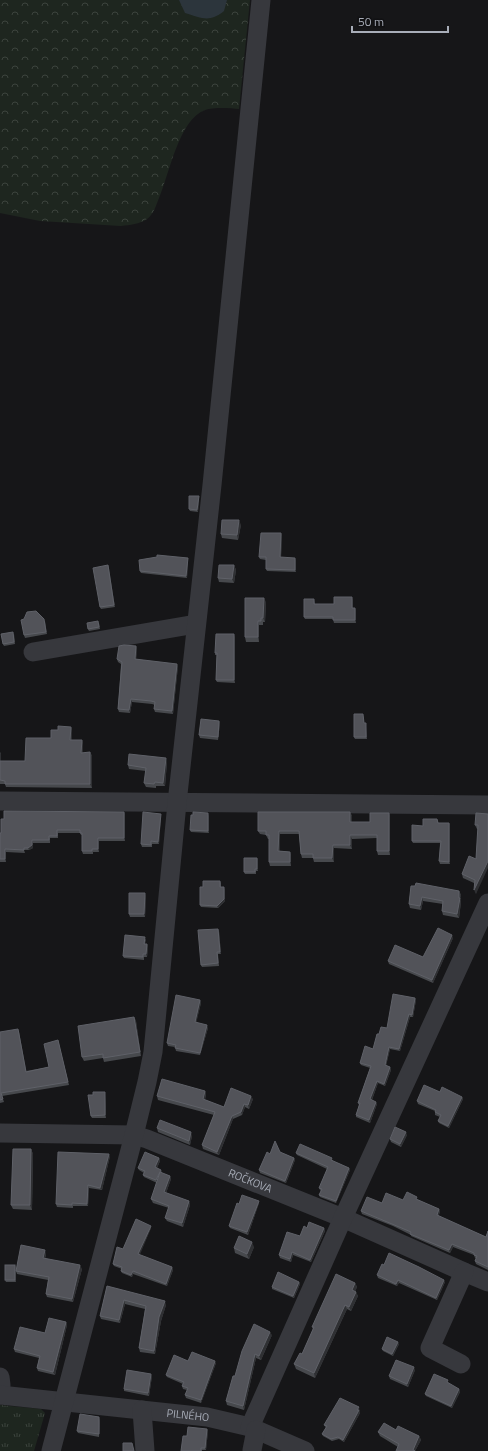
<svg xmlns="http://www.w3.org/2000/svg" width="488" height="1451" font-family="'Titillium Web',sans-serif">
<defs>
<pattern id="grass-tufts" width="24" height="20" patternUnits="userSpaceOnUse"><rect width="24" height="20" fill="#1e261f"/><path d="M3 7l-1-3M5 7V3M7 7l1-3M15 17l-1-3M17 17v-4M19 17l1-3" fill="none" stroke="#3c433d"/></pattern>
<pattern id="forest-crowns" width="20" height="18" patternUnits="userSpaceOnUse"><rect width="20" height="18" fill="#1e261f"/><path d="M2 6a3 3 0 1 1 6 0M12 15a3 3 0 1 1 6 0" fill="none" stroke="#3c433d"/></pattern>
</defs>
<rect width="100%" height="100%" fill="#161618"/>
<polygon fill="url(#grass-tufts)" points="0,1405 41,1409 45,1413 34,1451 0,1451"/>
<path fill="url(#forest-crowns)" d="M 0,0 L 250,0 L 239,109 C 231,108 213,107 205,110 C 179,119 169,175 159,198 C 156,205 154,214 147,219 C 140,224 129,225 121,226 L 40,221 L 0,213 Z"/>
<path fill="#2c353c" d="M 179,0 L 227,0 L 224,11 C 209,23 202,18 185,13 Z"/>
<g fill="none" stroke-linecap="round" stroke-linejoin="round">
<g stroke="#37383d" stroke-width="19">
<polyline points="33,652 196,624"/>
<polyline points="0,801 488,805"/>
<path id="s1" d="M 0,1133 L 134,1135 L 147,1139 L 343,1218 L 464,1272 L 488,1282"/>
<polyline points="461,1364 430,1348 464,1272"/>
<polyline points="0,1377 1,1385 0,1395"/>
<path id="s2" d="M 0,1395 L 207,1417 L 250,1427 L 305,1451"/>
<polyline points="142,1410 145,1451"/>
<polyline points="250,1427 343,1218 488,903"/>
<polyline points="252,1450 256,1430"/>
<polyline points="51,1451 134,1135 147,1082 153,1052 177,803 212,485 261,0"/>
</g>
</g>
<g fill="#47494d">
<polygon points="199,496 199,499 198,512 190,511 189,509"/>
<polygon points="241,525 238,540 222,538 221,534"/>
<polygon points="281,533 282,536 281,557 296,560 296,572 267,571 266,569 266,560 260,559 259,557"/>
<polygon points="188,558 188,561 187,578 141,573 140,571"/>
<polygon points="108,565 115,607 101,609 100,607"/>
<polygon points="234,565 236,570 234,583 219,582 218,578"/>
<polygon points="314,599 315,604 334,604 353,600 353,608 356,610 356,623 334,623 333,619 305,619 304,617"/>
<polygon points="266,602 265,622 263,622 263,625 259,625 259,642 246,642 245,637"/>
<polygon points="45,621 47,634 25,638 24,635"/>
<polygon points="99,623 100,629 89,631 88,629"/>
<polygon points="14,634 15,644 4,646 3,644"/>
<polygon points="235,637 235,683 217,682 216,680 217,655 215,655 215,653"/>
<polygon points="136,646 137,649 136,659 178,666 173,714 155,712 154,709 155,705 152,704 132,702 130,713 119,712 118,709 121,664 118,662 117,659"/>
<polygon points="364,716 364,723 366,723 366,726 367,739 355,739 354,737"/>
<polygon points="219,721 220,723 218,740 200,738 199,735"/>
<polygon points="71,727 72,730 72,740 82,740 83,744 83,753 90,752 92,756 92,788 6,787 5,784 0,784 0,752 1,754 1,761 25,761 51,738 58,730"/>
<polygon points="167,762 165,786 156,786 156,788 146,787 144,783 146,771 129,769 128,765"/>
<polygon points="124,812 125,815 125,841 99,841 99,852 93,852 93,854 83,854 82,851 82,835 81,835 80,833 58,833 58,838 50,838 50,843 33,843 33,848 29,850 24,850 25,853 6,852 6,862 0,862 0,833"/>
<polygon points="350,812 352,816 352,822 370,822 389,813 390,817 390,855 378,855 377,851 377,838 352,839 352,849 334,848 334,862 314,862 313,858 302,858 301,854 299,834 280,834 280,851 290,852 291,856 291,866 270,866 269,862 269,839 268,839 266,835 260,834 258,831"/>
<polygon points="488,814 476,894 474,883 463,878 462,874 476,859 478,829 477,829 475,825"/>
<polygon points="209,816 209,833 191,832 190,830"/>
<polygon points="161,817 159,844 152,844 152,847 142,847 141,844"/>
<polygon points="437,819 438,823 449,823 450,825 450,864 440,864 439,861 440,843 413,843 412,841 423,826"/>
<polygon points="257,858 258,860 258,871 256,871 256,874 245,874 244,872"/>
<polygon points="220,881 221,883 221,887 225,890 225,901 218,908 201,907 200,905 203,887"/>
<polygon points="411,886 459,891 461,895 460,899 461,902 459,918 443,915 442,911 443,904 423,901 421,910 410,908 409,904"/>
<polygon points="146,896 145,917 130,917 129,914"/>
<polygon points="218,929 219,931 221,954 218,954 219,966 202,967 201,965"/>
<polygon points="453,938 433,983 389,964 388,961 423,957"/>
<polygon points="146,939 145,944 147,944 148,947 147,957 144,957 144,960 124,958 123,956"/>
<polygon points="415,998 416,1000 413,1017 410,1017 400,1051 390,1049 386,1066 390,1067 391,1070 385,1086 378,1083 372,1100 377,1104 370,1123 356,1117 356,1115 359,1105 358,1103 370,1068 361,1065 360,1063 373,1049 379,1034 387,1028"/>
<polygon points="200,1000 201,1003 196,1022 208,1028 200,1055 176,1051 175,1047 168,1046 167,1043"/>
<polygon points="134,1017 136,1021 141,1056 104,1062 103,1058 84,1061 82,1057"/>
<polygon points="0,1032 19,1032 26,1071 49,1067 58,1040 69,1085 2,1096 4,1102 0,1103"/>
<polygon points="205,1091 206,1094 205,1100 224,1107 253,1099 249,1109 245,1107 242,1115 233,1119 219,1155 203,1149 202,1145 214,1115 158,1100 157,1096"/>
<polygon points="105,1092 105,1094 106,1118 92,1118 91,1116 93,1095"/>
<polygon points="440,1092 462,1097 463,1099 449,1128 439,1123 438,1121 440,1117 435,1115 435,1111 418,1104 417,1101"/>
<polygon points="157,1128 192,1136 190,1145 158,1132"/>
<polygon points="407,1135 401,1147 391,1142 390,1139"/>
<polygon points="31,1149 33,1154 32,1210 13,1209 11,1205"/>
<polygon points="280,1152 294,1158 295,1160 286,1183 260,1173 259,1170 270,1154"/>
<polygon points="296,1153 333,1160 333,1161 349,1168 350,1170 336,1203 320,1197 319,1195 321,1191 320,1190 319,1188 327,1169 297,1155"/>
<polygon points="110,1156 102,1190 89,1188 88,1206 73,1206 73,1208 57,1207 56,1204"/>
<polygon points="159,1158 160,1161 157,1168 162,1172 161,1173 170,1176 171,1179 166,1193 189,1201 190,1205 183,1227 167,1221 165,1218 169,1208 153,1203 151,1199 157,1183 144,1177 143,1175 144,1173 139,1170 138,1168"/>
<polygon points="403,1200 418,1200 439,1209 440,1212 438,1216 486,1237 488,1231 488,1270 476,1264 475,1261 476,1258 475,1258 474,1255 453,1247 450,1253 411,1236 411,1235 393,1226 362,1214 361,1211 382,1203"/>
<polygon points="259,1203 248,1235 230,1228 229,1226 239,1204"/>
<polygon points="151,1228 139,1255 172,1267 173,1270 167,1286 133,1274 132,1277 122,1273 121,1271 122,1269 114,1266 113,1264 123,1249"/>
<polygon points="307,1228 324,1228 325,1231 311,1262 293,1255 291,1262 280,1258 279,1255 300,1236"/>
<polygon points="254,1247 249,1259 235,1253 234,1248"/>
<polygon points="46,1254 45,1259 82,1269 73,1302 47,1297 46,1294 48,1280 17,1274 16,1271 16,1282 6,1282 5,1280 15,1265 16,1270"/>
<polygon points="377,1275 445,1282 437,1300 399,1283 397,1286 378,1278"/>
<polygon points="299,1282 300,1284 294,1298 272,1289 272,1287"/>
<polygon points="355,1283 357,1287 355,1291 358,1296 351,1311 347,1309 315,1378 296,1369 294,1364 302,1354 313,1329 312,1327"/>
<polygon points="107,1286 166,1305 161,1321 155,1354 140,1352 139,1348 145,1309 125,1304 120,1323 101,1319 100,1316"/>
<polygon points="66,1322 67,1325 55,1375 38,1371 37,1368 39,1358 15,1352 14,1349"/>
<polygon points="272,1335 261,1360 256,1358 244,1410 227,1405 226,1401 235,1376"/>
<polygon points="399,1344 393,1356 383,1351 382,1349"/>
<polygon points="188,1361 216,1363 201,1403 186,1398 185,1395 187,1390 183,1389 182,1386 183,1384 167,1377 166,1375"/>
<polygon points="415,1370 408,1387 390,1379 389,1376"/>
<polygon points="152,1376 149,1396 124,1391 124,1389"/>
<polygon points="448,1383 459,1389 460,1392 452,1408 426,1396 425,1394"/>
<polygon points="359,1409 359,1411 360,1413 344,1442 339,1439 332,1441 323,1436 322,1434 326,1428 324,1425"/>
<polygon points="100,1420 99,1437 78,1433 77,1431"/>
<polygon points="207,1429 208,1431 206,1450 202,1450 202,1451 181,1451 187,1436"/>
<polygon points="396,1430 419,1436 421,1440 415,1451 398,1447 380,1436 378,1432"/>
</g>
<g fill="#2f3033">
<polygon points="199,496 199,499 198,512 197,510"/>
<polygon points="239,520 241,525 238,540 237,535"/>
<polygon points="281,533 282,536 281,559 280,557"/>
<polygon points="188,558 188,561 187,578 186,576"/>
<polygon points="295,558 296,560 296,572 295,570"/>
<polygon points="108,565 109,568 115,607 114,605"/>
<polygon points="234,565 236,570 234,583 232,579"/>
<polygon points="352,597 353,600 353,610 352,608"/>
<polygon points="264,598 266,602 265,622 263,618"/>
<polygon points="355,608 356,610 356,623 355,620"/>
<polygon points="258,621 259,625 259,642 258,637"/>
<polygon points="234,634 235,637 235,683 234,680"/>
<polygon points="136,646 137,649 136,662 135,659"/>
<polygon points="177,664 178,666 173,714 172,711"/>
<polygon points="131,699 132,702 130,713 129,710"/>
<polygon points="219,721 220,723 218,740 218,737"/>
<polygon points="71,727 72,730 72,744 70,740"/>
<polygon points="82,740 83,744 83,756 81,753"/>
<polygon points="0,752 1,754 1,764 0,762"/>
<polygon points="90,752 92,756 92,788 90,784"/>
<polygon points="166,758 167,762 165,786 163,783"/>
<polygon points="124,812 125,815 125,841 124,838"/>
<polygon points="350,812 352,816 352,826 350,822"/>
<polygon points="208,813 209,816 209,833 208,831"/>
<polygon points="389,813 390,817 390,855 389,851"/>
<polygon points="161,814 161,817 159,844 158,842"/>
<polygon points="449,823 450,825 450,864 449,862"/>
<polygon points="279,831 280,834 280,855 278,851"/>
<polygon points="350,835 352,839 352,849 350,845"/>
<polygon points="98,838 99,841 99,852 98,849"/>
<polygon points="32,840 33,843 33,848 29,850 28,848"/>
<polygon points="333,845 334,848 334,862 332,858"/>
<polygon points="5,849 6,852 6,862 5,859"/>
<polygon points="290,852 291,856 291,866 290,862"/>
<polygon points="257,858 258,860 258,871 257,869"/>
<polygon points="488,861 488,868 476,894 474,890"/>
<polygon points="224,887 225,890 225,901 218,908 217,906"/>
<polygon points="459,891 461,895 460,899 461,902 459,918 457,914"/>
<polygon points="145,893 146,896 145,917 144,914"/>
<polygon points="422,897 423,901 421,910 420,906"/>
<polygon points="218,929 219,931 221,954 220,952"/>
<polygon points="452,935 453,938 433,983 432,980"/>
<polygon points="147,944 148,947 147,957 146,954"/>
<polygon points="415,998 416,1000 413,1017 412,1015"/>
<polygon points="200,1000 201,1003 196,1024 195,1022"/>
<polygon points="409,1014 410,1017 400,1051 399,1049"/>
<polygon points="134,1017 136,1021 141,1056 140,1052"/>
<polygon points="207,1025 208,1028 200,1055 200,1053"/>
<polygon points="18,1029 19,1032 27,1074 26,1072"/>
<polygon points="389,1047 390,1049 385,1068 385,1065"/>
<polygon points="390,1067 391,1070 385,1086 384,1084"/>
<polygon points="377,1081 378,1083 371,1102 370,1099"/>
<polygon points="205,1091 206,1094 204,1102 203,1099"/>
<polygon points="105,1092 105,1094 106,1118 105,1115"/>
<polygon points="251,1096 253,1099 249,1109 248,1105"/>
<polygon points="462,1097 463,1099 449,1128 448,1126"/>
<polygon points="376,1102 377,1104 370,1123 369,1120"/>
<polygon points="244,1104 245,1107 242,1115 241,1112"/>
<polygon points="232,1116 233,1119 219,1155 217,1152"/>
<polygon points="191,1132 192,1136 190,1145 189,1141"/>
<polygon points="406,1132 407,1135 401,1147 400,1144"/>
<polygon points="31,1149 33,1154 32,1210 30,1205"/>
<polygon points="109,1154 110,1156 102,1190 100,1188"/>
<polygon points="159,1158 160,1161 156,1170 155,1167"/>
<polygon points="294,1158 295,1160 286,1183 285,1181"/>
<polygon points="349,1168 350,1170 336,1203 336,1201"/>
<polygon points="161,1170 162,1172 157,1183 156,1180"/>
<polygon points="170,1176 171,1179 165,1196 164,1192"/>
<polygon points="88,1185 89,1188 88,1206 87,1204"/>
<polygon points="189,1201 190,1205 183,1227 182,1223"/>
<polygon points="259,1201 259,1203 248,1235 247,1232"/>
<polygon points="439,1209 440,1212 438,1218 437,1215"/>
<polygon points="151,1226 151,1228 139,1257 138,1254"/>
<polygon points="324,1228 325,1231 311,1262 310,1260"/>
<polygon points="252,1242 254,1247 249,1259 247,1254"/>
<polygon points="452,1244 453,1247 450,1253 449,1250"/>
<polygon points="45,1250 46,1254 44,1262 43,1258"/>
<polygon points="292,1252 293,1255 291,1262 290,1259"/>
<polygon points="15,1265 16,1267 16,1282 15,1280"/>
<polygon points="80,1265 82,1269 73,1302 72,1299"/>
<polygon points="172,1267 173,1270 167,1286 166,1284"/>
<polygon points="133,1271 133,1274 132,1277 131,1275"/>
<polygon points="398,1280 399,1283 397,1286 396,1284"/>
<polygon points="444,1280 445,1282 437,1300 436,1298"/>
<polygon points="299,1282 300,1284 294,1298 293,1296"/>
<polygon points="355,1283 357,1287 354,1295 352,1290"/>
<polygon points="356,1292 358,1296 351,1311 349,1307"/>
<polygon points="124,1300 125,1304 120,1323 119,1320"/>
<polygon points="165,1301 166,1305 161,1321 155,1354 154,1351 159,1317"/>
<polygon points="345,1305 347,1309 315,1378 314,1373"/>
<polygon points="66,1322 67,1325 55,1375 53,1372"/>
<polygon points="270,1332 272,1335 261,1360 259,1356"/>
<polygon points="398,1342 399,1344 393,1356 392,1354"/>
<polygon points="255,1354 256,1358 244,1410 243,1406"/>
<polygon points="215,1361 216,1363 201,1403 201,1400"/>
<polygon points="414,1367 415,1370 408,1387 407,1384"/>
<polygon points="151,1374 152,1376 149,1396 148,1393"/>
<polygon points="459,1389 460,1392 452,1408 451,1406"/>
<polygon points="359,1407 360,1413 344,1442 343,1440"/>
<polygon points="99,1417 100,1420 99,1437"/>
<polygon points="207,1429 208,1431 206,1450 205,1448"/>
<polygon points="419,1436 421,1440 415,1451 413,1450"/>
</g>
<g fill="#525359" stroke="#5f6168">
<polygon points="189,496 199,496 197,510 189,509"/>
<polygon points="222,520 239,520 237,535 221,534"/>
<polygon points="261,533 281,533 280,557 295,558 295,570 266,569 266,557 259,557"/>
<polygon points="157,555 188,558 186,576 140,571 139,560 157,557"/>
<polygon points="108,565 114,605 100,607 93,568"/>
<polygon points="219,565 234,565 232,579 218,578"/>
<polygon points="334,597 352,597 352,608 355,608 355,620 333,620 333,617 304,617 304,599 314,599 314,604 334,604"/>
<polygon points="245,598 264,598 263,618 261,618 261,621 258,621 258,637 245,637"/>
<polygon points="36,611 44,619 46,632 24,635 21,620 24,619 27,612"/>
<polygon points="98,621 99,627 88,629 87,623"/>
<polygon points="13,632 14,642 3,644 1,634"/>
<polygon points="216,634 234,634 234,680 216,680 217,653 215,653"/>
<polygon points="124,645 136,646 135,659 177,664 172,711 154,709 155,702 151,701 131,699 129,710 118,709 122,662 117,659 119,646"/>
<polygon points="354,714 363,714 364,723 366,723 366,737 354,737"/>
<polygon points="201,719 219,721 218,737 199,735"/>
<polygon points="58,726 71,727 70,740 82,740 81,753 90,752 90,784 5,784 5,781 0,780 0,761 25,761 26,738 51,738 51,730 58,730"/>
<polygon points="129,754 166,758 163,783 155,782 154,784 144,783 146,768 128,765"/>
<polygon points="4,811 124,812 124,838 98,838 98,849 92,849 92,851 82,851 82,833 80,833 80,830 57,830 57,836 49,836 49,840 32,840 32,845 28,848 24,848 24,850 5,849 5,859 0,859 0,833 1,833 1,819 4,819"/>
<polygon points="143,812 161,814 158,842 151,841 151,845 141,844"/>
<polygon points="193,812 208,813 208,831 190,830 191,815 193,815"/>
<polygon points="258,812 350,812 350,822 370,822 370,813 389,813 389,851 377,851 377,835 350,835 350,845 333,845 332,858 313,858 313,854 301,854 299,831 279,831 278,851 290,852 290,862 269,862 269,835 266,835 266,831 258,831"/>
<polygon points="476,813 488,814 488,861 474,890 475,880 462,874 469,856 476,859 478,825 475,825"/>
<polygon points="423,819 437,819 438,823 449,823 449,862 439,861 441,841 412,841 412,825 423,826"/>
<polygon points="244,858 257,858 257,869 255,869 255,872 244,872"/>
<polygon points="203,881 220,881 220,887 224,887 224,899 217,906 200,905 200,887 203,887"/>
<polygon points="416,883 459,891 459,898 460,898 457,914 442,911 443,901 422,897 420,906 409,904 411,886 415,886"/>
<polygon points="129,893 145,893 144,914 129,914"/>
<polygon points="438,928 452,935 432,980 388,961 395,945 423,957"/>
<polygon points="218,929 220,952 217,952 218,963 201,965 198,930"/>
<polygon points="125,935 145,937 144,944 147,944 146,954 143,954 143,957 123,956"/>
<polygon points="393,994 415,998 412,1015 409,1014 399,1049 389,1047 385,1065 390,1067 384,1084 377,1081 370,1099 376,1102 369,1120 356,1115 360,1103 358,1103 371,1066 360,1063 365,1046 373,1049 377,1034 379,1034 381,1027 387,1028"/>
<polygon points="176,995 200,1000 195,1022 207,1025 200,1053 175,1048 176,1045 167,1043"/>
<polygon points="134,1017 140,1052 103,1058 103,1054 82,1057 78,1026"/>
<polygon points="18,1029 26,1072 49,1067 44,1044 58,1040 68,1082 1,1093 3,1099 0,1100 0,1032"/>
<polygon points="162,1079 205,1091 203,1099 224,1107 231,1088 251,1096 248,1105 244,1104 241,1112 232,1116 217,1152 202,1145 215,1112 157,1096"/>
<polygon points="424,1085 440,1092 442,1087 462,1097 448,1126 438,1121 441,1115 435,1112 436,1110 417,1101"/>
<polygon points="93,1092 105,1092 105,1115 91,1116 88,1095 93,1095"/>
<polygon points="160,1120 191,1132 189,1141 157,1128"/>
<polygon points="395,1127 406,1132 400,1144 390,1139"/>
<polygon points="275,1141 280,1152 294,1158 285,1181 259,1170 267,1152 270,1154"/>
<polygon points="300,1144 332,1158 331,1160 349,1168 336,1201 319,1195 322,1189 319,1188 328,1167 296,1153"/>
<polygon points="13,1149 31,1149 30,1205 11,1205"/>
<polygon points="58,1152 109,1154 100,1188 88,1185 87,1204 72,1203 72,1205 56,1204"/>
<polygon points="145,1152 159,1158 155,1167 161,1170 156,1180 143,1175 145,1171 138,1168"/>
<polygon points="160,1172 170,1176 164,1192 189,1201 182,1223 165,1218 169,1206 151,1199"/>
<polygon points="407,1192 417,1197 416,1199 439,1209 437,1215 486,1237 488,1231 488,1267 475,1261 477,1256 474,1255 474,1253 452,1244 449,1250 410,1234 411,1232 392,1224 361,1211 367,1197 382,1203 386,1193 403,1200"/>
<polygon points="242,1195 259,1201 247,1232 229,1226 237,1203 239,1204"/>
<polygon points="136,1219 151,1226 138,1254 172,1267 166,1284 133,1271 131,1275 121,1271 122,1267 113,1264 117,1247 123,1249"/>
<polygon points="309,1222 324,1228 310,1260 292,1252 290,1259 279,1255 287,1232 300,1236 304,1226 307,1228"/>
<polygon points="239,1236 252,1242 247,1254 234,1248"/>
<polygon points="21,1245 45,1250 43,1258 80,1265 72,1299 46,1294 49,1277 16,1271"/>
<polygon points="389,1253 419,1267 444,1280 436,1298 398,1280 396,1284 377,1275 382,1264 384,1265"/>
<rect x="5" y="1265" width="10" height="15"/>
<polygon points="278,1272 299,1282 293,1296 272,1287"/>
<polygon points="336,1274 355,1283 352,1290 356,1292 349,1307 345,1305 314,1373 294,1364 300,1353 302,1354 314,1327 312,1327"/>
<polygon points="107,1286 165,1301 159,1317 154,1351 139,1348 146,1306 124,1300 119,1320 100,1316"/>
<polygon points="49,1318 66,1322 53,1372 37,1368 40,1356 14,1349 20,1327 45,1333"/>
<polygon points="254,1324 270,1332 259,1356 255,1354 243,1406 226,1401 233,1376 235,1376 242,1351"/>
<polygon points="387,1337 398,1342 392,1354 382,1349"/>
<polygon points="192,1352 215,1361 201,1400 185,1395 188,1388 182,1386 184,1382 166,1375 174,1355 188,1361"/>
<polygon points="396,1360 414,1367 407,1384 389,1376"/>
<polygon points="127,1370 151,1374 148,1393 124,1389"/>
<polygon points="434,1374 448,1380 447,1382 459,1389 451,1406 425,1394"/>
<polygon points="340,1398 359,1407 357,1410 359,1410 343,1440 338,1437 331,1439 322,1434 327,1426 324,1425"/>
<polygon points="80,1414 99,1417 99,1434 77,1431"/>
<polygon points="384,1423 396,1430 398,1426 419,1436 413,1450 415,1451 396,1451 399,1444 378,1432"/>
<polygon points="188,1427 207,1429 205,1448 201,1448 201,1451 181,1451 183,1436 187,1436"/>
<polygon points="123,1443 132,1443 134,1451 123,1451"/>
</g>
<g text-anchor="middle" stroke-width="3.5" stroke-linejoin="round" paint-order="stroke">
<g font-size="11" fill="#a8adb8" stroke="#111113">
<text dy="4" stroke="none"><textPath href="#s1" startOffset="259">ROČKOVA</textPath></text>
<text dy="4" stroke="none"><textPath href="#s2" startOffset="189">PILNÉHO</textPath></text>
</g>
</g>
<path d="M352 26v6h96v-6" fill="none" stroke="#a8adb8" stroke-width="2"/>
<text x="358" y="26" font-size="12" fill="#a8adb8" stroke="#111113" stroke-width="3" paint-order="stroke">50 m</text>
</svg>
